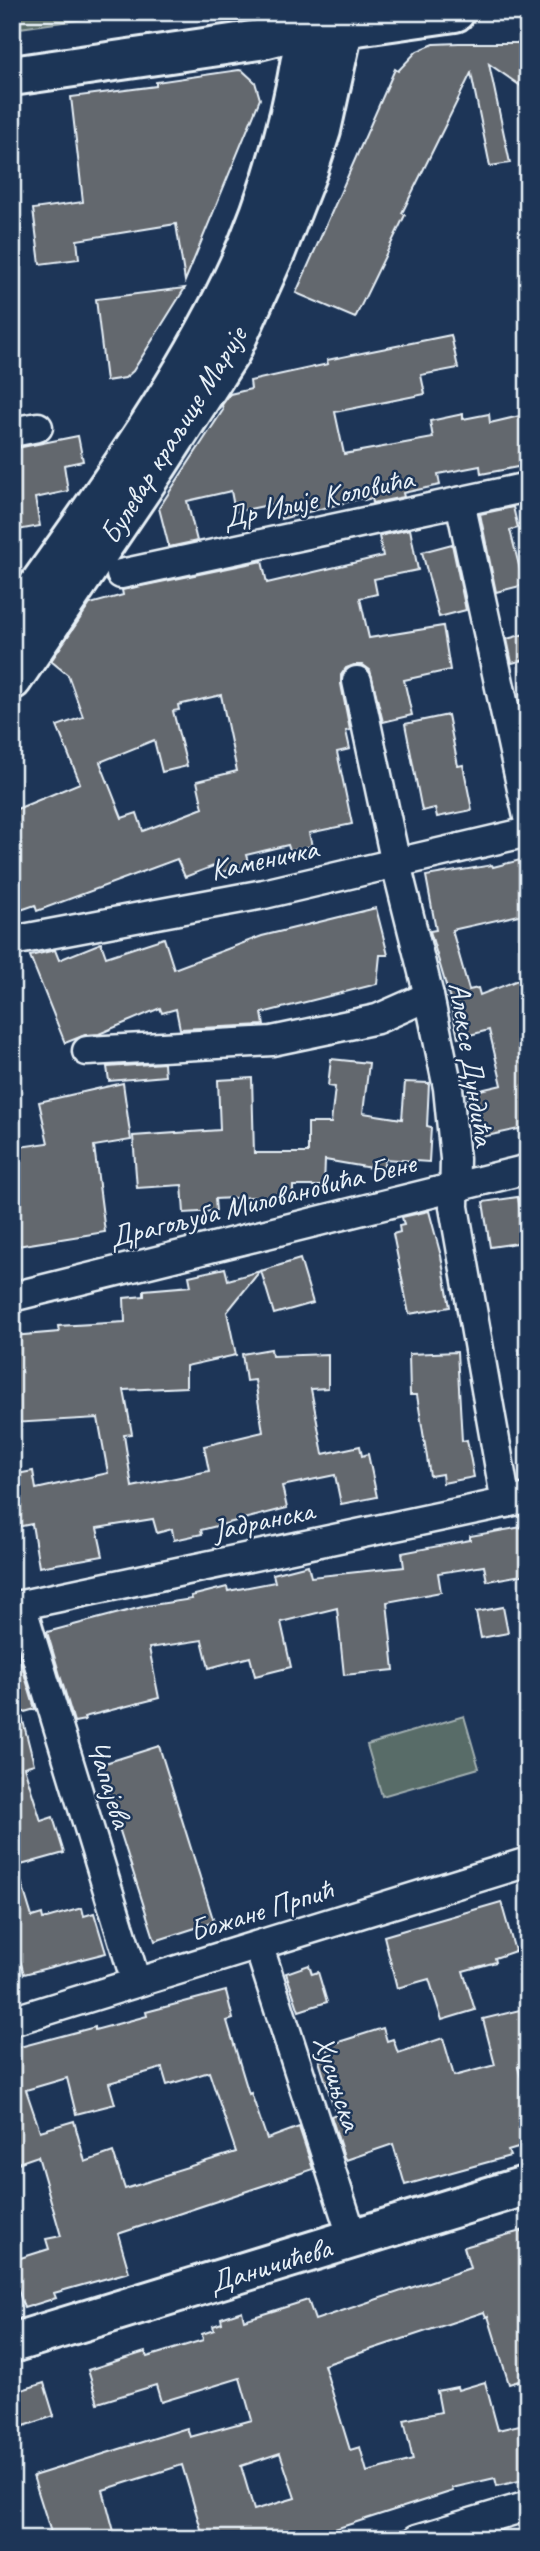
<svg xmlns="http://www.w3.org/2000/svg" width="540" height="2551" font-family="Caveat,sans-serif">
<rect width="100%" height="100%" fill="#1d3557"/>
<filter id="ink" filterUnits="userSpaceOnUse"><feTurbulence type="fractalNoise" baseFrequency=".0143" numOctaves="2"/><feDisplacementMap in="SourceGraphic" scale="14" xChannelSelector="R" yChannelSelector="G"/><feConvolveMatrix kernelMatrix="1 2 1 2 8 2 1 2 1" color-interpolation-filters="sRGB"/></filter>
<g filter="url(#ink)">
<g fill="#586c68" stroke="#a0aeb0" stroke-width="2">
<polygon points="12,12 135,12 12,29"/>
<polygon points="464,1716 479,1768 382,1796 367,1745"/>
</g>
<g fill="#64676e" stroke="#e8f1f8" stroke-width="2" fill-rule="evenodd">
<polygon points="459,43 528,43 528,91 489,64 510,163 490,166 471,73 402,213 405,215 355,318 296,293 395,69 398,71 417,51 434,44"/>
<polygon points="239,70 243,71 255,82 260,99 185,281 176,224 77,240 79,259 40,264 33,209 83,202 71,97 156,86 156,82"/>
<polygon points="185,288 133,371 125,378 106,381 96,299"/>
<polygon points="451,335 458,368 421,375 425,394 335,412 344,454 433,438 430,421 463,414 463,419 489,414 490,423 528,414 528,465 481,474 480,466 438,474 440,485 403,493 404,497 373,503 372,498 364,500 363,498 281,519 278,503 235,512 231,491 187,501 197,541 169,547 159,508 223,410 222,405 230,394 251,389 250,381 328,364 327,360"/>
<polygon points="78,436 83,461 64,465 68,491 35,498 40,526 12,531 12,449"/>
<polygon points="513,507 518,528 510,530 524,585 496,592 480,514"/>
<path d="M 410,529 L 418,570 L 374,579 L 377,594 L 360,598 L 369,638 L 443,626 L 450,670 L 404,680 L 412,715 L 383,722 L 370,670 L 363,665 L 354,665 L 346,668 L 341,675 L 341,684 L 350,730 L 346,731 L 350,749 L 337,752 L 352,824 L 309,833 L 312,846 L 290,851 L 288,845 L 246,855 L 249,865 L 218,873 L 216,865 L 185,877 L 177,859 L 37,911 L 35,905 L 12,913 L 12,811 L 80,783 L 57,726 L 83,717 L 68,675 L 51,661 L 90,604 L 123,595 L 122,590 L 262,561 L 267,583 L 383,556 L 379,536 ZM 221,695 L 237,771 L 197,781 L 203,808 L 143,831 L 137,813 L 122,818 L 100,762 L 154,740 L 162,772 L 187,766 L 173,711 L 179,710 L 178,705 Z"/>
<polygon points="452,544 466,610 439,617 422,552"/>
<polygon points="528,633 528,659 512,663 507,639"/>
<polygon points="448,715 458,766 463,765 472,810 437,817 435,808 422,811 405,724"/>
<polygon points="528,858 528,913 452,930 469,990 478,988 480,995 528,976 528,1127 477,1138 467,1093 502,1085 489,1030 458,1038 451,1006 452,1006 430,931 436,930 426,876 492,865 493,867"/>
<polygon points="376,908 388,955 380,955 377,984 262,1013 264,1025 180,1029 176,1009 162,1013 160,1008 99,1034 85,1035 65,1043 30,956 55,950 59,960 101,943 106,957 164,938 174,969 262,936"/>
<polygon points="331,1059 369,1063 363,1113 402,1119 405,1082 429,1083 427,1126 431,1127 429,1162 385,1159 383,1170 325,1160 324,1186 293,1186 293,1195 215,1199 216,1211 184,1213 182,1185 137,1188 133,1136 220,1130 218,1080 252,1078 254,1153 308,1153 308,1123 331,1123 335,1087 328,1086"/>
<polygon points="164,1063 165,1076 109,1081 107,1067"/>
<polygon points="123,1083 131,1140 94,1146 105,1232 17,1246 12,1215 12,1148 48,1143 39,1102"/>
<polygon points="518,1197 525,1242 490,1247 483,1202"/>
<polygon points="429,1211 441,1256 450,1307 409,1314 393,1234 400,1232 399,1226 404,1225 402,1217"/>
<polygon points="300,1259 313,1303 274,1314 261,1271"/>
<polygon points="225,1268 228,1280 260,1271 227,1312 236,1355 186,1366 186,1387 124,1390 132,1434 124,1435 132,1487 209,1471 204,1446 263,1432 255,1380 246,1381 242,1354 271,1349 272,1356 328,1354 328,1388 311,1389 323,1454 360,1446 362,1456 368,1454 377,1497 341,1504 335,1475 282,1486 287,1508 201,1530 202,1534 174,1540 172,1529 157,1533 153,1519 97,1528 103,1556 39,1567 32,1524 12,1528 12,1475 33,1471 36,1489 108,1473 98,1418 12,1423 12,1336 59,1332 58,1326 125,1322 124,1298 144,1296 144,1290 191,1286 189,1276"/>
<polygon points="457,1352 462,1441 467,1440 474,1477 443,1483 442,1474 430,1476 417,1395 410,1395 409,1354"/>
<polygon points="528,1526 528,1574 487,1581 484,1566 438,1573 441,1592 387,1602 394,1670 344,1675 337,1608 281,1622 291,1667 255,1676 250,1657 209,1668 202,1640 149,1648 159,1698 84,1717 85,1720 74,1722 47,1632 146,1606 192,1599 191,1596 227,1587 228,1591 275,1582 273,1574 308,1565 311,1577 404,1567 402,1553 470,1540 470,1536"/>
<polygon points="503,1607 508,1633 481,1638 476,1612"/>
<polygon points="12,1640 14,1640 35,1709 21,1713 34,1764 24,1767 41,1821 53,1817 64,1853 21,1865 12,1836"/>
<polygon points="159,1746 214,1922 155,1941 99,1765"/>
<polygon points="17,1868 32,1917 42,1914 43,1919 82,1908 84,1916 94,1913 106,1953 24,1974 12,1932 12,1869"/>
<polygon points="501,1902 515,1951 495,1958 496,1962 463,1971 475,2010 442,2020 429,1979 397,1988 384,1936"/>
<polygon points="309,1965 312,1974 318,1972 327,2002 299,2011 286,1973"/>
<path d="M 226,1991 L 233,2019 L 227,2021 L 249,2094 L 251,2093 L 267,2139 L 299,2127 L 313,2169 L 118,2234 L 129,2272 L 54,2293 L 56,2298 L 24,2308 L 13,2273 L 17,2271 L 14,2260 L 49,2249 L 46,2239 L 61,2236 L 38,2156 L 12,2165 L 12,2049 L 95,2027 L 95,2030 L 147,2016 L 146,2012 ZM 162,2068 L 167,2085 L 209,2072 L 236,2152 L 171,2172 L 172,2174 L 125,2189 L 113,2152 L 85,2162 L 74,2121 L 40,2131 L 26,2090 L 67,2078 L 76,2114 L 115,2104 L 109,2083 Z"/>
<polygon points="528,2008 528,2065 518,2067 528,2102 528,2145 508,2151 510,2156 405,2185 393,2144 346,2160 344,2157 331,2116 336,2114 319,2061 330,2057 326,2046 383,2028 387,2041 393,2039 398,2053 443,2038 454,2076 495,2065 483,2019"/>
<path d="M 528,2229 L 528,2378 L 509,2384 L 488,2316 L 486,2317 L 484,2312 L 324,2365 L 350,2450 L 360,2447 L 367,2472 L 413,2460 L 404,2420 L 441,2412 L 437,2391 L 457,2387 L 458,2390 L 485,2382 L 498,2430 L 528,2423 L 528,2479 L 497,2486 L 495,2478 L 452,2488 L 453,2491 L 304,2539 L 204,2539 L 182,2465 L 103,2490 L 116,2539 L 53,2539 L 33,2476 L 187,2428 L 190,2437 L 252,2420 L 240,2378 L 161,2402 L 156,2385 L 98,2403 L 88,2370 L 145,2352 L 147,2357 L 203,2340 L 202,2334 L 214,2330 L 213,2326 L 222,2323 L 221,2318 L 242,2311 L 244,2320 L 308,2300 L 315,2320 L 470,2268 L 464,2247 ZM 280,2453 L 295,2498 L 254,2510 L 241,2466 Z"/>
<polygon points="44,2383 54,2416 12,2430 12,2393"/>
</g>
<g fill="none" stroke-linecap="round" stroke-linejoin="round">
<defs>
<g id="street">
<polyline points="12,432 38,427"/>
<polyline points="460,502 528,817"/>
<polyline points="121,574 528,487"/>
<polyline points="357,681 396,864 429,996 448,1088 455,1159 454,1207 506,1503"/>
<polyline points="12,941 264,894 528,832"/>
<polyline points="87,1051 272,1041 377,1019 429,996"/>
<polyline points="12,1297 528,1169"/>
<polyline points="21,1605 136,1982"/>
<polyline points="12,1607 528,1498"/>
<polyline points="259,1947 353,2239"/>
<polyline points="12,2021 528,1862"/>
<polyline points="417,2539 528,2506"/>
</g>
<g id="secondary">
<polyline points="12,76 259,40 306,28 343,28 455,12"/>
<polyline points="12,2343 528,2185"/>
</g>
<g id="primary">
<path d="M 12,623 C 90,512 174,401 233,278 C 272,196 297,102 308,12"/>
<polyline points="12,680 157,466 231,351 276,251 309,167 321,130 347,12"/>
</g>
</defs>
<use href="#street" stroke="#e8f1f8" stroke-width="33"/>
<use href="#secondary" stroke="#e8f1f8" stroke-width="44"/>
<use href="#primary" stroke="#e8f1f8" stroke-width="44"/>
<polyline stroke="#e8f1f8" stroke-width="4.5" stroke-dasharray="2 5" stroke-linecap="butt" points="12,553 24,550"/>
<use href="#street" stroke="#1d3557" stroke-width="28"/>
<use href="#secondary" stroke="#1d3557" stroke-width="38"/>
<use href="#primary" stroke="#1d3557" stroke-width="38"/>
</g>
</g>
<g text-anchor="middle" stroke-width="5" stroke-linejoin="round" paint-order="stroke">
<g font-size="30" fill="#e8f1f8" stroke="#1d3557">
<text transform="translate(173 435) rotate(-58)" y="10">Булевар краљице Марије</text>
<text transform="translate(318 498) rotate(-12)" y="10">Др Илије Коловића</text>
<text transform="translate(264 859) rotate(-12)" y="10">Каменичка</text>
<text transform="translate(472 1064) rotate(81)" y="10">Алексе Дундића</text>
<text transform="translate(262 1200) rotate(-14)" y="10">Драгољуба Миловановића Бене</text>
<text transform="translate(263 1520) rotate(-12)" y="10">Јадранска</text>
<text transform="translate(110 1784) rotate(73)" y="10">Чапајева</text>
<text transform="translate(261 1910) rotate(-17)" y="10">Божане Прпић</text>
<text transform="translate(338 2083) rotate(72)" y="10">Хусињска</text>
<text transform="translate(270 2265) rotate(-17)" y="10">Даничићева</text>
</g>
</g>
<rect width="540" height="2551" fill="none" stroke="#1d3557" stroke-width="42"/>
<rect x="21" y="21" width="498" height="2509" fill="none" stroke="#e8f1f8" stroke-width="2.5" filter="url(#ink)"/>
</svg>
